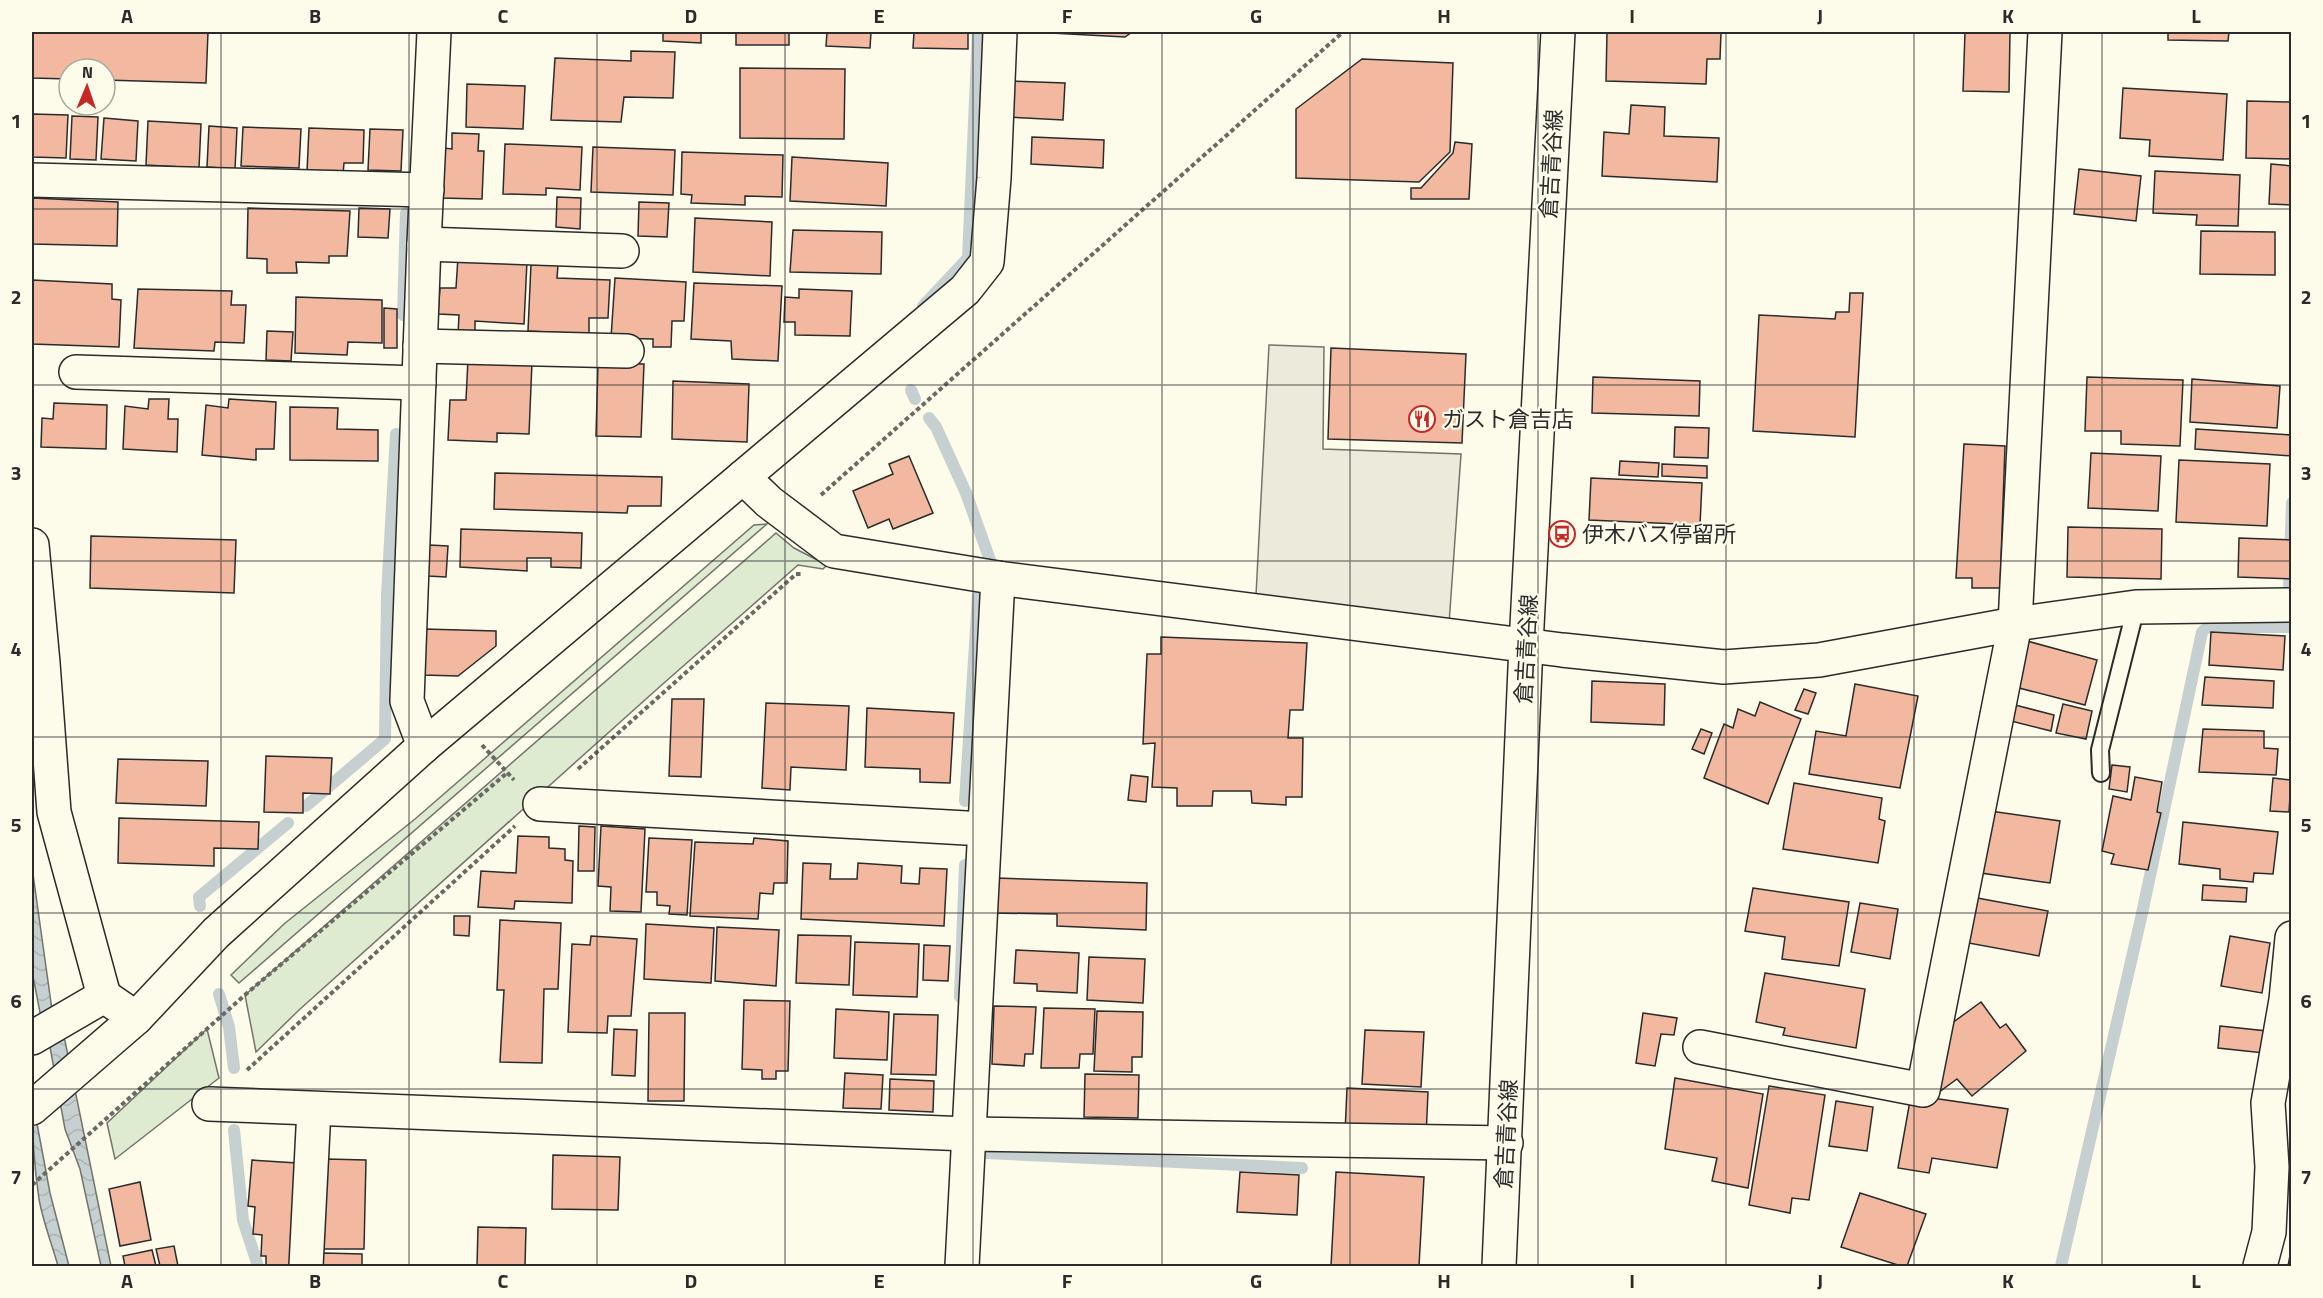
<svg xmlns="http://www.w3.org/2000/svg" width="2323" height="1298" font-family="'Titillium Web','Noto Sans JP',sans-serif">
<defs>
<pattern id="water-waves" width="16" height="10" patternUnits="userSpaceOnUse" patternTransform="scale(1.5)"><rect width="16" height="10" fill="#c7d0d0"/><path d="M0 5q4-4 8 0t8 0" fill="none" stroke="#abb3b3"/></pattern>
</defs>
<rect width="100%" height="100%" fill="#fdfbea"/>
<g fill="#deebd1" stroke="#74746e" stroke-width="1.5">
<polygon points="767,524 239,983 231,975 284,924 415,819 754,525"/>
<polygon points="776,533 794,548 827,565 823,569 798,565 656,690 299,1010 256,1052 245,995"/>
<polygon points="207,1029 219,1078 115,1159 107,1123"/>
</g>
<polygon fill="#eceadb" stroke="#74746e" stroke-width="1.5" points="1269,345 1324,347 1323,449 1461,454 1449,624 1256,595"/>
<g fill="url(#water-waves)" stroke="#74746e" stroke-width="1.5">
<polygon points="32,867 53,1017 65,1041 111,1266 101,1266 80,1169 65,1129 50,1047 42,1023 32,971"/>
<path d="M 32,1097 L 50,1193 L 69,1266 L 58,1266 C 52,1244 43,1222 39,1199 C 34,1166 32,1130 32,1097 Z"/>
</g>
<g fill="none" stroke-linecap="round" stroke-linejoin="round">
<g stroke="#c7d0d0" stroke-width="12">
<polyline points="923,306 968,258 978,32"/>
<polyline points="403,315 406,213"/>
<polyline points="911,390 915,399"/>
<polyline points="929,418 936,427 966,493 990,560"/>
<polyline points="2289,589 2292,503"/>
<polyline points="965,801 978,597"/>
<polyline points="306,806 385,739 387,595 396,434"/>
<polyline points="200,906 199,897 288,823"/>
<polyline points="219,994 229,1027 234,1068"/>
<polyline points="960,997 965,865"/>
<polyline points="234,1130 243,1220 258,1266"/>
<polyline points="987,1153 1302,1168"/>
<polyline points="2061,1266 2141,918 2202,632 2208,627 2290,627"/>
</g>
</g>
<g fill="#f2b8a0" stroke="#2b2b2b" stroke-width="1.5">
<polygon points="32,32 208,32 206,83 105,80 105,69 69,69 69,79 32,78"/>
<polygon points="663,32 701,32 701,43 663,41"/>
<rect x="736" y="32" width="53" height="13"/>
<polygon points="827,32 871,32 870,48 826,46"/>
<polygon points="914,32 968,32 968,49 913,48"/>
<polygon points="1032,32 1132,32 1125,37"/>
<polygon points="1607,32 1721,32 1720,59 1707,59 1706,84 1606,81"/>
<polygon points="1965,32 2010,32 2009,92 1963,91"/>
<polygon points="2168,32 2229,32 2228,41 2168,40"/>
<polygon points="631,51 675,52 673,98 624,97 621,122 551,120 555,58 631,61"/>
<polygon points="1362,59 1453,63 1450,152 1419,182 1296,178 1296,109"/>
<polygon points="740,68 845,69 844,139 740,138"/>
<polygon points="1010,81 1065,83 1063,120 1008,117"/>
<polygon points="467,84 525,86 523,129 466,127"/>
<polygon points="2123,88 2227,94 2223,160 2149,156 2150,140 2120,138"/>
<polygon points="2247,101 2292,102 2292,159 2246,158"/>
<polygon points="1631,105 1665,107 1664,136 1719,138 1717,182 1602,176 1604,132 1629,134"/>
<polygon points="32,114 68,115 66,158 32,157"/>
<polygon points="72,116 98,117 96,160 70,159"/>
<polygon points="104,118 138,121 136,161 101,159"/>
<polygon points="148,121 201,124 199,168 146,165"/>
<polygon points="209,126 237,128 235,169 207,167"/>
<polygon points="243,127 301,129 299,168 241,166"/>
<polygon points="309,128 364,130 363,163 344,163 343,174 307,172"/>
<polygon points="370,129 403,130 401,171 368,170"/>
<polygon points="452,133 479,134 478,151 484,151 482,199 440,198 444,148 452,149"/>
<polygon points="1032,137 1104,140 1103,168 1031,164"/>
<polygon points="1455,142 1472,144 1469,199 1411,199 1411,188 1421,188 1453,153"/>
<polygon points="505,144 582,147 580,190 546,188 546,195 503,194"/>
<polygon points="593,147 675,150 673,195 591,192"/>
<polygon points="682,152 783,155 782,197 745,196 745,205 691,203 692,195 681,194"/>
<polygon points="792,157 888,163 886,206 790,201"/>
<polygon points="2271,164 2292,166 2292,205 2269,204"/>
<polygon points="2079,169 2141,176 2136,221 2074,214"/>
<polygon points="2155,171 2240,175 2238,226 2196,225 2197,215 2153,213"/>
<polygon points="557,197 581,198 580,229 556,227"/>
<polygon points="32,198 118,202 117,246 32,244"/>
<polygon points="639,202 669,203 667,237 638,236"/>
<polygon points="248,208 350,211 347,256 329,256 329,263 296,262 297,273 267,273 267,259 247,258"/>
<polygon points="359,208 390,209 388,238 358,237"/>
<polygon points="695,218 772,222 770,276 693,272"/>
<polygon points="793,230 882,232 881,274 790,272"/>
<polygon points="2201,231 2275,232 2275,275 2200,274"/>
<polygon points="458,257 527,261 524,324 475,321 475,334 458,334 459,315 438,314 440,288 456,288"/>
<polygon points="531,264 558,265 557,278 610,280 608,318 589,318 589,334 528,331"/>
<polygon points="615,278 686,282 684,321 672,321 671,347 653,347 653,339 611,338"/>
<polygon points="32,280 112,284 112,299 121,300 119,347 32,344"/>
<polygon points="694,283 782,286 778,361 732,359 731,341 691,339"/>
<polygon points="138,289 232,291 231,305 246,305 244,343 215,342 214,351 134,348"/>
<polygon points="799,289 852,291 850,336 795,335 795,322 784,322 785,297 799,298"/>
<polygon points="1850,293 1863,293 1855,437 1753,431 1759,315 1835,319 1836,312 1849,312"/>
<polygon points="296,297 382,300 382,343 348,342 347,355 295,353"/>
<polygon points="384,308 397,309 397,348 384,348"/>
<polygon points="267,331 293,332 291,361 266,360"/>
<polygon points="1331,348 1466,354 1462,443 1328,439"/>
<polygon points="468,359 532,362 529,434 497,433 497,442 448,440 450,400 466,400"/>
<polygon points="598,363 644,364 641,437 596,436"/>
<polygon points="1593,377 1700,381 1699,416 1592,413"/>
<polygon points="2087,377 2183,380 2180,446 2121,444 2121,431 2085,431"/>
<polygon points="2192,379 2280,386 2277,428 2190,422"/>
<polygon points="673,381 749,384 747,442 672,439"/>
<polygon points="149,399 169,399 168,419 178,419 177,452 123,449 125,406 148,409"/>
<polygon points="229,399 276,402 274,449 256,449 256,460 202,455 206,405 228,408"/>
<polygon points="54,403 107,405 106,449 41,447 42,418 53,419"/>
<polygon points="290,407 338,408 337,429 378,430 378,461 290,460"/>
<polygon points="1675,427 1709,428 1708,458 1674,457"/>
<polygon points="2196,429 2292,435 2292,456 2195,449"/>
<polygon points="1964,444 2005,446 2000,588 1972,588 1972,578 1956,578"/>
<polygon points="2091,453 2161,456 2158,511 2088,508"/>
<polygon points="909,456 933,513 893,529 889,519 868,528 853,491 893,474 889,464"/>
<polygon points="2179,460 2270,464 2267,526 2176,522"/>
<polygon points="1620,461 1659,463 1658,477 1619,475"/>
<polygon points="1662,464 1707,466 1707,478 1662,476"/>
<polygon points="495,473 662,477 661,506 628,506 627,513 494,509"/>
<polygon points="1591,478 1702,483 1700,525 1589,520"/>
<polygon points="2068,527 2162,529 2161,579 2067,577"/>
<polygon points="461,529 582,533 581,568 551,567 551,558 527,558 527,571 460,567"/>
<polygon points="91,536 236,540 234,593 90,588"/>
<polygon points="2239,538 2292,540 2292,579 2238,577"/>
<polygon points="429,545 448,546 446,577 428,576"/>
<polygon points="424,629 496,631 496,646 458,676 423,675"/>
<polygon points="2211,632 2285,636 2283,670 2209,665"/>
<polygon points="1161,637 1307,643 1303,710 1290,710 1288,738 1303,738 1302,797 1286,797 1286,805 1252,803 1251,791 1213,791 1212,806 1177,806 1177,788 1152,787 1155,743 1143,744 1147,654 1161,654"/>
<polygon points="2027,641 2097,660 2085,705 2019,688 2015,705 2054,715 2051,731 1991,716"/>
<polygon points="2205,677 2274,681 2273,708 2202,705"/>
<polygon points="1592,681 1665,684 1664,725 1591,722"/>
<polygon points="1855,684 1918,696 1900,788 1809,774 1816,731 1846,736"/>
<polygon points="1804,689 1816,693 1808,714 1795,710"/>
<polygon points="672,699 704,699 701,777 669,776"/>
<polygon points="1760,702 1801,719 1768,804 1704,778 1724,724 1733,728 1738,709 1755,716"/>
<polygon points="766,703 849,706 846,770 791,767 790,790 762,788"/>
<polygon points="2063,704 2092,711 2086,739 2056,733"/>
<polygon points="867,708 954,713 950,783 920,782 920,769 865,767"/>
<polygon points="1701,729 1712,733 1704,754 1692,749"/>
<polygon points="2203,729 2264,731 2264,748 2278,749 2276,775 2199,772"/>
<polygon points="266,756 332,758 330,794 303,793 303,813 264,812"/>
<polygon points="118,759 208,761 206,806 116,803"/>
<polygon points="2112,765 2130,767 2127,792 2109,789"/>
<polygon points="1131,775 1148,777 1146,802 1128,800"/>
<polygon points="2135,777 2162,782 2157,812 2161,813 2148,870 2111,864 2114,854 2102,851 2113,796 2131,800"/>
<polygon points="2273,778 2291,780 2289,812 2270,811"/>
<polygon points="1794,783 1882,798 1879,819 1885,821 1878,863 1783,849"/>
<polygon points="1990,811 2060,821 2050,883 1981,873"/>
<polygon points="119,818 259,822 258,849 214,848 214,866 118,863"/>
<polygon points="2183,822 2278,832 2273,874 2254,873 2253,882 2220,879 2220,869 2179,864"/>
<polygon points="579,826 595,827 594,871 578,871"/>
<polygon points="601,826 645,829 641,912 610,911 611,887 598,886"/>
<polygon points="518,836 549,837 549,848 565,849 565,860 573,861 572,903 515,901 514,909 478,907 481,871 516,873"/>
<polygon points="649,838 692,840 687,915 669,914 670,906 657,905 657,892 646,892"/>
<polygon points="754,838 788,841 787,883 774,883 773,894 760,893 758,919 690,916 695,842 753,844"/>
<polygon points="803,863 831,864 830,879 857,879 858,863 902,866 901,883 919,884 920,868 947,869 944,926 801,919"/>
<polygon points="996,878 1147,883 1146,930 1057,926 1057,914 993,913"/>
<polygon points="2203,885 2247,888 2246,902 2202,900"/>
<polygon points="1753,888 1849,902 1839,966 1782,959 1785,937 1745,931"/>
<polygon points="1972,897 2048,911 2039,956 1963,942"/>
<polygon points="1860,903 1898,909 1890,959 1851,952"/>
<polygon points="454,916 470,916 469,936 454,935"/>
<polygon points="500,920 561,923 558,989 544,989 542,1063 500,1062 504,990 497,990"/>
<polygon points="646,924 714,928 711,983 644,979"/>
<polygon points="717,927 779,930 776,986 715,981"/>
<polygon points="798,935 851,936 849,985 796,983"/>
<polygon points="591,936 637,939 631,1016 608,1016 607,1033 568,1032 572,944 590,945"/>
<polygon points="2230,936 2270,943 2262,993 2221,986"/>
<polygon points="855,942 919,944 917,997 853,995"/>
<polygon points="924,945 950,946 948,981 923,980"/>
<polygon points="1016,950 1079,953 1077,993 1037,991 1037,984 1014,983"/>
<polygon points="1089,957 1145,959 1143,1003 1087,1000"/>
<polygon points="1765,973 1865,989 1856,1048 1783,1035 1785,1028 1756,1022"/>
<polygon points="744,1000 790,1001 788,1071 776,1071 776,1079 762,1079 762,1070 742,1069"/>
<polygon points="1981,1002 2000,1028 2006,1024 2026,1051 1972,1096 1957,1079 1935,1095 1948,1026"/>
<polygon points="994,1006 1036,1007 1033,1054 1025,1054 1024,1066 992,1064"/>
<polygon points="1044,1008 1095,1009 1093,1054 1080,1054 1079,1068 1041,1068"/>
<polygon points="836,1009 889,1012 887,1060 834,1058"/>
<polygon points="1097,1011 1143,1012 1142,1057 1132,1057 1132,1072 1094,1071"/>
<polygon points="649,1013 685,1013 684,1101 648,1101"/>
<polygon points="1643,1013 1677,1018 1674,1035 1661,1034 1655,1066 1636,1063"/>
<polygon points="894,1014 938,1015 936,1075 891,1074"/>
<polygon points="2220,1026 2267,1031 2264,1053 2218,1048"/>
<polygon points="614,1029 637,1030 635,1076 612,1075"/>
<polygon points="1365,1030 1424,1032 1421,1087 1362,1084"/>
<polygon points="845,1073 883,1075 881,1109 843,1108"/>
<polygon points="1085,1074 1139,1075 1138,1118 1084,1117"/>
<polygon points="1675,1078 1763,1094 1748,1188 1712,1181 1717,1158 1665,1149"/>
<polygon points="890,1079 934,1081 933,1112 889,1110"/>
<polygon points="1769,1086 1825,1095 1809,1200 1792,1198 1790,1213 1749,1205"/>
<polygon points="1347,1088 1428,1092 1426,1137 1345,1133"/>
<polygon points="1911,1095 2008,1109 1997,1168 1932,1158 1929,1173 1898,1168"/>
<polygon points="1836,1101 1873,1107 1867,1151 1829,1146"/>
<polygon points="553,1155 620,1157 618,1210 552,1209"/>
<polygon points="326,1159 366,1160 364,1249 324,1249"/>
<polygon points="252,1160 297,1163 290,1266 266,1266 266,1256 261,1256 262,1235 253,1234 255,1207 248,1206"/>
<polygon points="1240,1172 1299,1175 1297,1215 1237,1212"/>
<polygon points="1336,1172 1424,1177 1419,1266 1331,1266"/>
<polygon points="140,1182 151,1240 120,1246 109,1189"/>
<polygon points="1860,1193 1926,1214 1907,1266 1901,1266 1841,1247"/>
<polygon points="478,1227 526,1228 525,1266 477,1266"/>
<polygon points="2292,1245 2292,1266 2288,1266"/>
<polygon points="174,1246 178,1266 160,1266 156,1249"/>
<polygon points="152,1250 156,1266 125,1266 123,1256"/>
<polygon points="323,1253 362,1254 362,1266 323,1266"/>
</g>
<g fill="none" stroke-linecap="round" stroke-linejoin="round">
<defs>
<polyline id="lane" points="2101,773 2100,750 2136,607"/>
<g id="street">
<polyline points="32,180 427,190"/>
<polyline points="424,244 622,251"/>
<polyline points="420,346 627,351"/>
<polyline points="76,372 419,383"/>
<polyline points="743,477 965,290 987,262 994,178 1000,32"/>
<polyline points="32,545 43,663 54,812 104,996"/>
<polyline points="424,746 407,701 424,244 434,32"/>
<polyline points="540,804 984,829"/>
<polyline points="32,1038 104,996 136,1018 216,933 424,746 743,477 769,502 834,551 998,578 1562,650 1724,667 1819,660 2015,624 2136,607 2292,605"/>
<polyline points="1700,1047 1923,1090 2015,624 2045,32"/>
<polyline points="209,1104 968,1134 1506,1143"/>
<polyline points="32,1108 136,1018"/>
<polyline points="306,1266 314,1109"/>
<polyline points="962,1266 998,578"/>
<polyline points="2260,1266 2269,1232 2272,1167 2268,1103 2286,1000 2292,938"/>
</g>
<polyline id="primary" points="1499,1266 1526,645 1558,32"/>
</defs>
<use href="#lane" stroke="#2b2b2b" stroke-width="20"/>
<use href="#street" stroke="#2b2b2b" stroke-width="36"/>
<use href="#primary" stroke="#2b2b2b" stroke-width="36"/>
<g stroke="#6a6964" stroke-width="4" stroke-dasharray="4.5 3" stroke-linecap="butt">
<polyline points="821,495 1343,32"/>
<polyline points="482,745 514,780"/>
<polyline points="578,769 796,574 802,574"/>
<polyline points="247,1070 515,826"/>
<polyline points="32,1185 246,994 507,773"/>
</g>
<use href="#lane" stroke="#fdfbea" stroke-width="16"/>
<use href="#street" stroke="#fdfbea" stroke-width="33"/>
<use href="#primary" stroke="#fdfbea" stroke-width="33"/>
</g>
<path fill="none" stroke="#2b2b2b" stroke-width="1.5" stroke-opacity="0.55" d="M 221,32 L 221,1266M 409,32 L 409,1266M 597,32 L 597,1266M 785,32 L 785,1266M 973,32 L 973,1266M 1162,32 L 1162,1266M 1350,32 L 1350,1266M 1538,32 L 1538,1266M 1726,32 L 1726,1266M 1914,32 L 1914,1266M 2102,32 L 2102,1266M 32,209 L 2292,209M 32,385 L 2292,385M 32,561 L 2292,561M 32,737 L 2292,737M 32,913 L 2292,913M 32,1089 L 2292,1089"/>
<defs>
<symbol id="restaurant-ring" viewBox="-11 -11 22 22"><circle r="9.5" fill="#fdfbea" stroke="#c62828" stroke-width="1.5"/><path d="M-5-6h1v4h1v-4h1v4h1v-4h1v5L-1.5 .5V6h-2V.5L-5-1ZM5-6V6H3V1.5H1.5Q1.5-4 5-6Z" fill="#c62828"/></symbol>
<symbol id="bus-ring" viewBox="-11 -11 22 22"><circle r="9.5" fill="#fdfbea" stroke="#c62828" stroke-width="1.5"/><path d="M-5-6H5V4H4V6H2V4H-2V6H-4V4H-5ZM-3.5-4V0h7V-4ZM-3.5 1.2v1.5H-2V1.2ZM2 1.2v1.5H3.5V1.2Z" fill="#c62828"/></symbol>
</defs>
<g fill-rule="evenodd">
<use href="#restaurant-ring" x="1407" y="404" width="30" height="30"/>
<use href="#bus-ring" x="1547" y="519" width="30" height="30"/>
</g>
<g text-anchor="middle" stroke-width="4.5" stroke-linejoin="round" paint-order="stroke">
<g font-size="22" fill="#2b2b2b" stroke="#fdfbea">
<text transform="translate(1551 164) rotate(-87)" y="8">倉吉青谷線</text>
<text transform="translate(1526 649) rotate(-87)" y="8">倉吉青谷線</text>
<text transform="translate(1506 1134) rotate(-87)" y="8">倉吉青谷線</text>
</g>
<g font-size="22" fill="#2b2b2b" stroke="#fdfbea" text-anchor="start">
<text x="1442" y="427">ガスト倉吉店</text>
<text x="1582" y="542">伊木バス停留所</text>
</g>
</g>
<rect width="2323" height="1298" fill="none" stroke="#fdfbea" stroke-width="66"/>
<g transform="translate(87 87) rotate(2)"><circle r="28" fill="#fdfbea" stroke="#a9a89e" stroke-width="1.5"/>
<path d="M0-4.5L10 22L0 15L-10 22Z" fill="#c62828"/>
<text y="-9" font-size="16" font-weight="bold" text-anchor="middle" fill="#2b2b2b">N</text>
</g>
<rect x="33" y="33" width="2257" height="1232" fill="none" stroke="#2b2b2b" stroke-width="2"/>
<g font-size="20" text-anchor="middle" font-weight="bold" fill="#2b2b2b">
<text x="127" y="23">A</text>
<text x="315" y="23">B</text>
<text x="503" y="23">C</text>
<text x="691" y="23">D</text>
<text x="879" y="23">E</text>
<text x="1067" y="23">F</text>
<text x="1256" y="23">G</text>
<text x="1444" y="23">H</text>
<text x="1632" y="23">I</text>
<text x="1820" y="23">J</text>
<text x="2008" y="23">K</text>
<text x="2196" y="23">L</text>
<text x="16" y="128">1</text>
<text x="2306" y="128">1</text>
<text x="16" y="304">2</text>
<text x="2306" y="304">2</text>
<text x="16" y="480">3</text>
<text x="2306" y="480">3</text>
<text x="16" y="656">4</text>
<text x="2306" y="656">4</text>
<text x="16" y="832">5</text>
<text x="2306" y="832">5</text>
<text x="16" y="1008">6</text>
<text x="2306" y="1008">6</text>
<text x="16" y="1184">7</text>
<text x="2306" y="1184">7</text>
<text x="127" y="1288">A</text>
<text x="315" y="1288">B</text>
<text x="503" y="1288">C</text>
<text x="691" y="1288">D</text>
<text x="879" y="1288">E</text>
<text x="1067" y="1288">F</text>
<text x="1256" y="1288">G</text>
<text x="1444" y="1288">H</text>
<text x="1632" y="1288">I</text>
<text x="1820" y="1288">J</text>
<text x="2008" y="1288">K</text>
<text x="2196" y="1288">L</text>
</g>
</svg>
